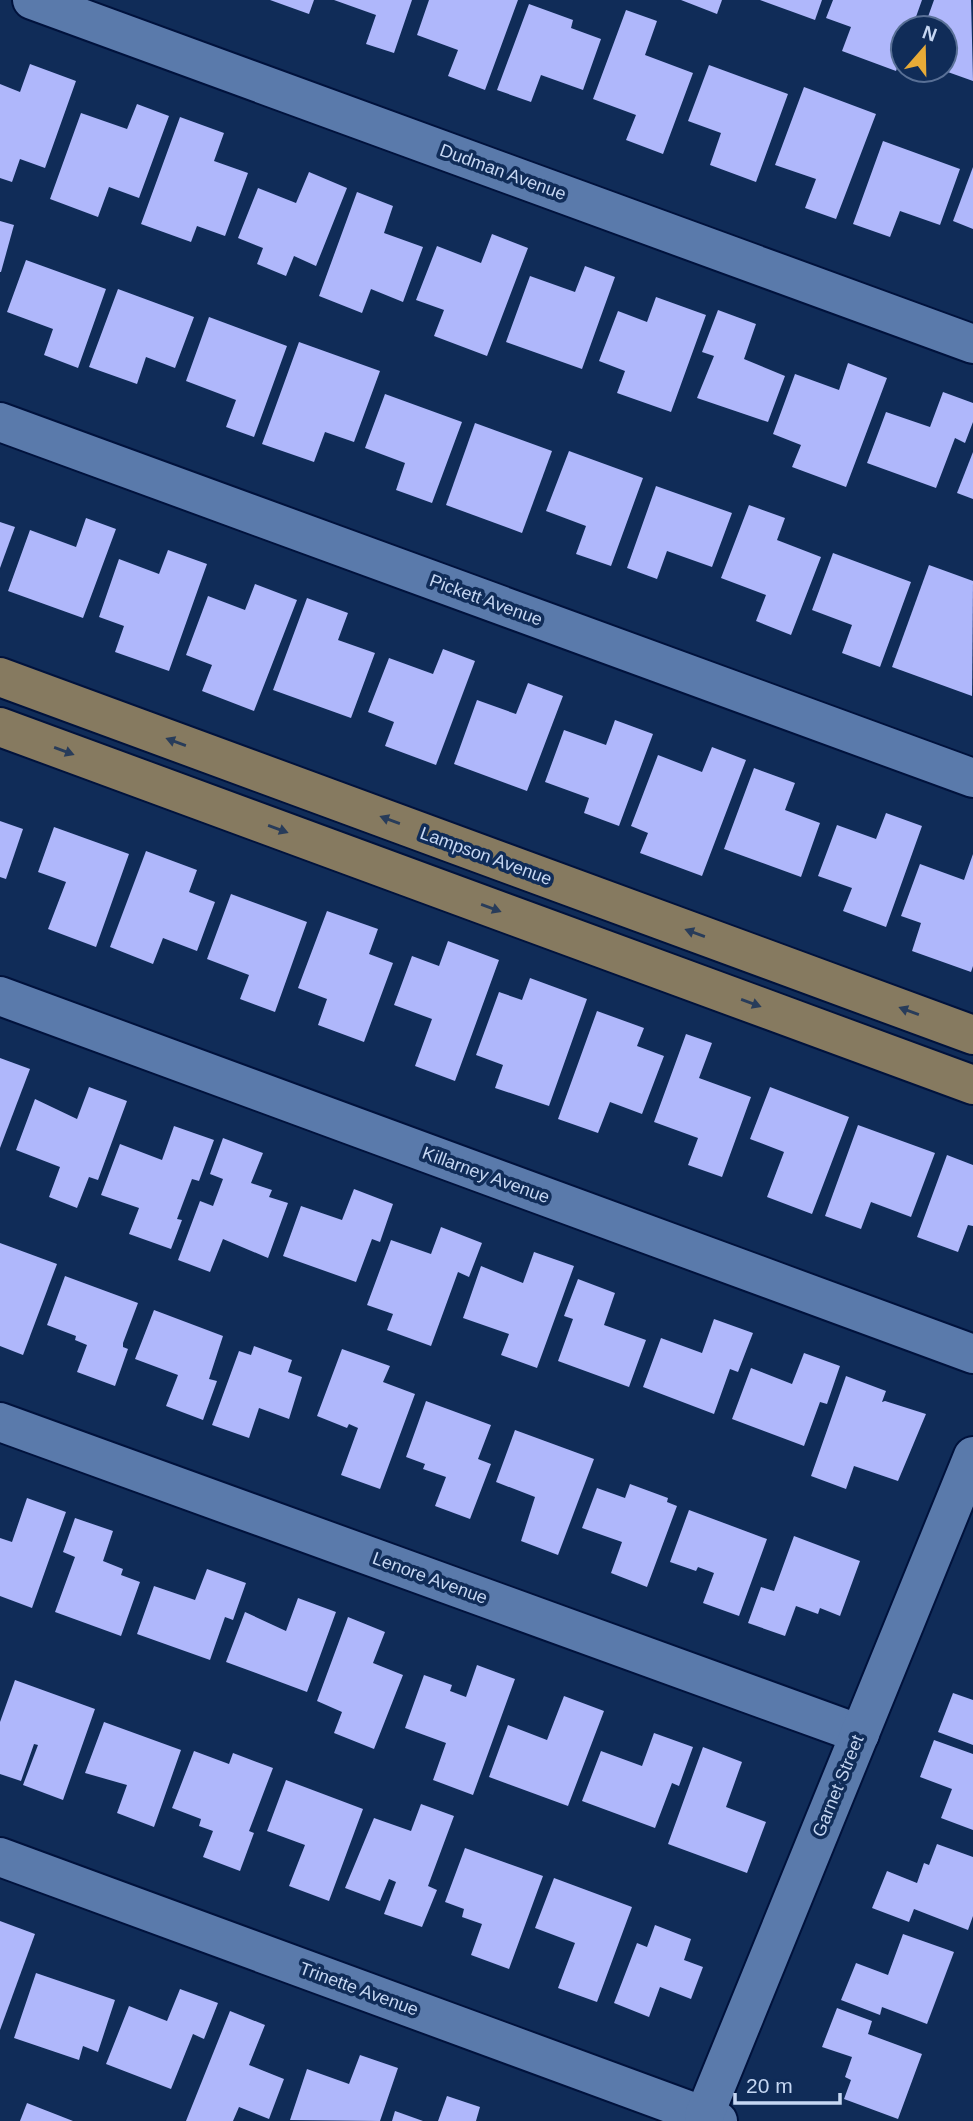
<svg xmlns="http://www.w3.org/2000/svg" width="973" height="2121" font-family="Helvetica,sans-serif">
<rect width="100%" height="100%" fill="#102c58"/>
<g fill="#afb7fb">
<polygon points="270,0 314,0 309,14"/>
<polygon points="334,0 412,0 394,53 366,44 376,15"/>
<polygon points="429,0 518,0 485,90 448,76 458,50 417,35"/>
<polygon points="681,0 722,0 717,14"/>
<polygon points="760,0 822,0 815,20"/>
<polygon points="833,0 922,0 912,28 903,28 903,51 896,71 842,51 851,27 826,18"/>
<polygon points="934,0 971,0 973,81 945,71 945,28 924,28"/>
<polygon points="529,4 573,20 571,28 601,39 583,90 541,75 531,102 497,90"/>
<polygon points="626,10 657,21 645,55 693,73 663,154 626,140 636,115 593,99"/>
<polygon points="30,64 76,81 45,168 20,159 12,182 0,178 0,84 20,92"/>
<polygon points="709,65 788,94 756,182 710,165 721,133 688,121"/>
<polygon points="804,87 876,114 836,219 805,208 816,179 775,165"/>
<polygon points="137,104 169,116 139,198 109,187 98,217 50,199 81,113 127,129"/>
<polygon points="180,117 224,133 214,161 248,173 225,236 197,226 191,242 141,224"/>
<polygon points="883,141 960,169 940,225 900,211 890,237 853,224"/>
<polygon points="973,167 973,229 953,221"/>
<polygon points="309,172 347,188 316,266 294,256 286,276 257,264 263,248 238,238 258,188 296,203"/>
<polygon points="357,192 393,206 384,233 423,247 403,302 371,289 362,313 319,296"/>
<polygon points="0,221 14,225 1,272 0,272"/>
<polygon points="492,234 528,248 487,356 434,336 444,310 416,300 437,246 481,263"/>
<polygon points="26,260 106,289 78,368 44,355 53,329 7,312"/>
<polygon points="585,266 615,277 582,369 506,342 530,276 575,292"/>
<polygon points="118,289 194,317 175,368 146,357 137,384 89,367"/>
<polygon points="656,297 706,315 671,412 617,393 625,371 599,361 618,311 647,322"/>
<polygon points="718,310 756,324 744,359 785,376 768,422 697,398 714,356 702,352"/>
<polygon points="209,317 287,346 254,437 226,427 236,400 186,381"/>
<polygon points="299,342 380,371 354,442 325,432 314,462 262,444"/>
<polygon points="848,363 887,378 846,487 792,467 801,445 773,434 795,374 839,390"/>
<polygon points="943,392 973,403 973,422 965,443 955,438 936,488 867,463 886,412 930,427"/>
<polygon points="385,394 462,422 432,503 396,490 405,463 365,448"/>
<polygon points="475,423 552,451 522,533 446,505"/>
<polygon points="569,451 643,478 611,566 576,554 586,526 546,511"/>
<polygon points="973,452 973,499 957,493"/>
<polygon points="656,486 732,513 712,567 667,551 657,579 627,568"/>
<polygon points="749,505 785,518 777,540 821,557 791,635 756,621 766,595 721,578"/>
<polygon points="86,518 116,529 83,618 8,591 30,530 76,547"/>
<polygon points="0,522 15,527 0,568"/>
<polygon points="168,550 207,564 169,671 115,652 124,626 99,617 119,559 159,574"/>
<polygon points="833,553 911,582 880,667 842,653 852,625 812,610"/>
<polygon points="929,565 973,581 972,696 892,667"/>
<polygon points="255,584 297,600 254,711 202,691 212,665 186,655 208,596 245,610"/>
<polygon points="307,598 348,613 338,640 375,653 351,718 273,690"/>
<polygon points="443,649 475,661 436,765 385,746 394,722 368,712 389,658 433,674"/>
<polygon points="528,683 563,696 527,791 454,764 477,700 516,714"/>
<polygon points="615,720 653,734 619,826 584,813 589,798 545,782 564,730 606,745"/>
<polygon points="712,747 746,760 702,876 640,853 648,833 631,826 658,755 702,772"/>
<polygon points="754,768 795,783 785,810 820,823 801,877 724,849"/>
<polygon points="886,813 922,826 886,927 843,911 852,888 818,876 837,825 876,839"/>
<polygon points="0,821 23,829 6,879 0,877"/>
<polygon points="54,827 129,854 96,947 48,929 66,882 38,872"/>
<polygon points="146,851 197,870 189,892 215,902 197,951 163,938 153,964 110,947"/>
<polygon points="973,854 973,966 971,972 912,951 921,923 901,916 920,864 964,880"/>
<polygon points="231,894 307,922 275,1012 240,999 249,975 207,959"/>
<polygon points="327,911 378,929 369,954 393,963 364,1042 318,1025 327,999 298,988"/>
<polygon points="448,941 499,960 455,1081 415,1066 432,1019 394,1005 412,956 439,966"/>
<polygon points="530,978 587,999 549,1106 495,1088 503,1065 476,1055 499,992 522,1000"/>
<polygon points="597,1011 644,1028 637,1046 664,1056 642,1114 610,1102 598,1133 558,1119"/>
<polygon points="686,1034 712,1043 699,1078 751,1097 722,1177 688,1165 698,1138 654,1122"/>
<polygon points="0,1058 30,1069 0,1148"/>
<polygon points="89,1087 127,1101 98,1180 89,1177 77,1208 49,1197 60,1167 16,1150 35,1099 77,1119"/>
<polygon points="770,1087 849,1117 812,1214 767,1197 784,1152 750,1139"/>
<polygon points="858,1125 935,1153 911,1217 871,1202 861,1229 825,1216"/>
<polygon points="174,1126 214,1140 199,1181 192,1179 177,1219 182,1220 171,1249 129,1234 139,1208 101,1195 120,1144 162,1160"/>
<polygon points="223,1138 263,1153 251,1183 272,1190 269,1197 288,1203 268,1258 223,1239 210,1272 178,1260 200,1201 213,1206 223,1179 210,1174"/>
<polygon points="947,1155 973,1165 973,1226 968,1225 958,1252 917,1237"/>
<polygon points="354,1189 393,1204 380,1242 372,1239 356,1282 283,1256 301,1206 342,1220"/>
<polygon points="441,1227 482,1243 469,1277 458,1272 431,1346 387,1330 393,1314 367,1305 391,1240 431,1254"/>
<polygon points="0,1243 57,1264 23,1355 0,1346"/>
<polygon points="534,1252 574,1266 537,1368 501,1355 509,1334 463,1318 481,1266 523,1283"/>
<polygon points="65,1276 138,1303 123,1343 123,1347 128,1349 115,1386 77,1372 87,1345 75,1340 76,1336 47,1325"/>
<polygon points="578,1279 615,1293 604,1325 646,1340 629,1387 558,1361 573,1319 564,1316"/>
<polygon points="154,1310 223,1336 209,1379 217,1381 203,1420 166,1406 178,1375 135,1359"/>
<polygon points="714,1319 753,1333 738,1372 730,1369 714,1414 643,1387 661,1338 702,1353"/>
<polygon points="254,1346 292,1360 288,1372 302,1377 289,1419 259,1408 249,1438 212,1425 239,1351 251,1355"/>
<polygon points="342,1349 390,1366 383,1382 415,1394 380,1489 341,1475 358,1428 349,1424 347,1428 317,1416"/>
<polygon points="804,1353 840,1366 827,1404 820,1402 804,1446 732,1419 751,1368 792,1384"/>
<polygon points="846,1376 886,1391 882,1402 885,1401 926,1414 898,1481 854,1466 846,1489 811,1476"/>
<polygon points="426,1401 491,1425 478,1459 491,1464 470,1519 435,1506 446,1477 423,1469 425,1464 406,1457"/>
<polygon points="515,1430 594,1459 558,1555 521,1541 535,1497 496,1482"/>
<polygon points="630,1484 668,1498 667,1502 677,1506 647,1587 611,1573 622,1542 582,1528 597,1488 625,1498"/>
<polygon points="27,1498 66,1512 32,1608 0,1596 0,1538 12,1542"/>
<polygon points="689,1510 767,1539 739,1616 703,1603 714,1573 698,1567 696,1571 670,1562"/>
<polygon points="75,1518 113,1531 103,1561 123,1569 121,1575 140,1582 121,1636 55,1612 75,1557 63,1552"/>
<polygon points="794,1536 860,1561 840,1616 820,1608 818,1614 796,1606 785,1636 748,1623 761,1587 774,1591"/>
<polygon points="207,1569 246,1583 233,1620 225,1617 210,1660 137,1634 154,1586 195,1600"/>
<polygon points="298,1598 336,1612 307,1692 226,1662 245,1612 286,1631"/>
<polygon points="348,1617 385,1632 373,1663 403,1675 374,1749 334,1733 342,1712 317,1701"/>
<polygon points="477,1665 515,1679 473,1795 433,1780 446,1743 405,1728 424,1675 452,1685 450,1691 466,1697"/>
<polygon points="15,1680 95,1709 63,1800 23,1785 38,1745 34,1744 21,1781 0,1774 0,1722"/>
<polygon points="953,1693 973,1700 973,1745 938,1732"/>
<polygon points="564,1696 604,1711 568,1806 489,1777 508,1725 547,1740"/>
<polygon points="104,1722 181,1750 154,1827 117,1813 127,1785 85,1773"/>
<polygon points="654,1733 693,1747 679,1786 672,1783 655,1828 582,1801 601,1751 642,1766"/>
<polygon points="934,1740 973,1754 973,1830 941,1818 952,1789 920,1777"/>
<polygon points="703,1747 742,1762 726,1807 766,1822 747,1873 668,1844"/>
<polygon points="194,1751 229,1764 233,1753 273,1768 249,1831 254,1833 240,1871 203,1857 213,1831 199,1826 201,1819 172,1808"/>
<polygon points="286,1780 363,1809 329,1901 289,1886 305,1845 267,1831"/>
<polygon points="421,1804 454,1816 428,1886 437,1890 422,1927 384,1914 396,1882 389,1879 380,1901 345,1888 374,1818 411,1831"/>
<polygon points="937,1844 973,1857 973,1916 968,1930 914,1909 909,1922 872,1908 887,1871 917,1883 924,1863 929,1865"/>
<polygon points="465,1848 543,1876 509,1969 471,1955 482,1924 462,1917 464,1909 445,1902"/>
<polygon points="554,1878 632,1907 597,2002 558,1988 575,1943 535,1928"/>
<polygon points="0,1921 35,1934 0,2030"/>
<polygon points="655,1925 691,1939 684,1960 703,1967 691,1999 660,1987 649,2017 614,2003 637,1943 647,1947"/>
<polygon points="903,1934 954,1952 927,2024 882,2007 880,2015 841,2000 856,1963 888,1975"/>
<polygon points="36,1973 115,2000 98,2052 83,2046 79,2060 14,2038"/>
<polygon points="180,1989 218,2003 204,2039 193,2034 171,2089 106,2064 129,2006 167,2021"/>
<polygon points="837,2008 872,2021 868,2034 922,2054 898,2119 844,2099 851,2080 845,2077 852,2057 822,2047"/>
<polygon points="230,2011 265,2025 249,2065 284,2079 269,2119 239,2107 233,2121 186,2121"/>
<polygon points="360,2055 398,2068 380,2121 290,2120 307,2069 349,2084"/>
<polygon points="447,2096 480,2107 476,2121 438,2121"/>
<polygon points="27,2103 73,2121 20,2121"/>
<polygon points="395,2111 423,2121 392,2121"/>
</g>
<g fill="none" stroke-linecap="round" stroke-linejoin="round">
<defs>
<g id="minor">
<polyline points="32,0 973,344"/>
<polyline points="0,422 973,778"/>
<polyline points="0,996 973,1354"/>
<polyline points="0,1422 860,1734"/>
<polyline points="0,1857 718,2121"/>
<polyline points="704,2116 973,1456"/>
</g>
<g id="major">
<polyline points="0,677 973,1035"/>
<polyline points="0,727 973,1085"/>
</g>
</defs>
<use href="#minor" stroke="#00123c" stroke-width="42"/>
<use href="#major" stroke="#00123c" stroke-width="42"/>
<use href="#minor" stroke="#5a7aab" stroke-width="38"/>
<use href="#major" stroke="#867a60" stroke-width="38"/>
</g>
<defs><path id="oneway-solid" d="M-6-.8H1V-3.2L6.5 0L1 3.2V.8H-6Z" transform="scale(1.75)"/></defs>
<g fill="#283c5a">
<use href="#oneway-solid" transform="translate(176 742) rotate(-160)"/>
<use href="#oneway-solid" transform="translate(64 751) rotate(20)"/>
<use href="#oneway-solid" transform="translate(390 820) rotate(-160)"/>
<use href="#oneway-solid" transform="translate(278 829) rotate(20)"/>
<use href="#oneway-solid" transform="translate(491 908) rotate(20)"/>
<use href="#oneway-solid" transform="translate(695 933) rotate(-160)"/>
<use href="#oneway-solid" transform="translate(751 1003) rotate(20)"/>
<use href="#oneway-solid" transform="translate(909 1011) rotate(-160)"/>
</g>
<g text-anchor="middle" stroke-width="7" stroke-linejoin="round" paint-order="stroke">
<g font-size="18" fill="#c6d7f3" stroke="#102c58">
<text transform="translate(503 172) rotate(20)" y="6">Dudman Avenue</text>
<text transform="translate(486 600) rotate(20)" y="6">Pickett Avenue</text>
<text transform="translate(486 856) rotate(20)" y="6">Lampson Avenue</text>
<text transform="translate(486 1175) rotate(20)" y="6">Killarney Avenue</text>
<text transform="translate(430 1578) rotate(20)" y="6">Lenore Avenue</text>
<text transform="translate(838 1786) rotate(-68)" y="6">Garnet Street</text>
<text transform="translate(359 1989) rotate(20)" y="6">Trinette Avenue</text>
</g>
</g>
<g transform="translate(924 49) rotate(20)"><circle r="33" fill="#102c58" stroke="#597096" stroke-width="2"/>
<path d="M0-5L12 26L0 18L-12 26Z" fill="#e8ab37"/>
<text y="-10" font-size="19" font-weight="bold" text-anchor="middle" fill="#c6d7f3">N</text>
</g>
<path d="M735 2093v10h105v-10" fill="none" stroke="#c6d7f3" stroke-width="3.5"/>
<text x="746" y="2093" font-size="21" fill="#c6d7f3" stroke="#102c58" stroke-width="5" paint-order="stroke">20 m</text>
</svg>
